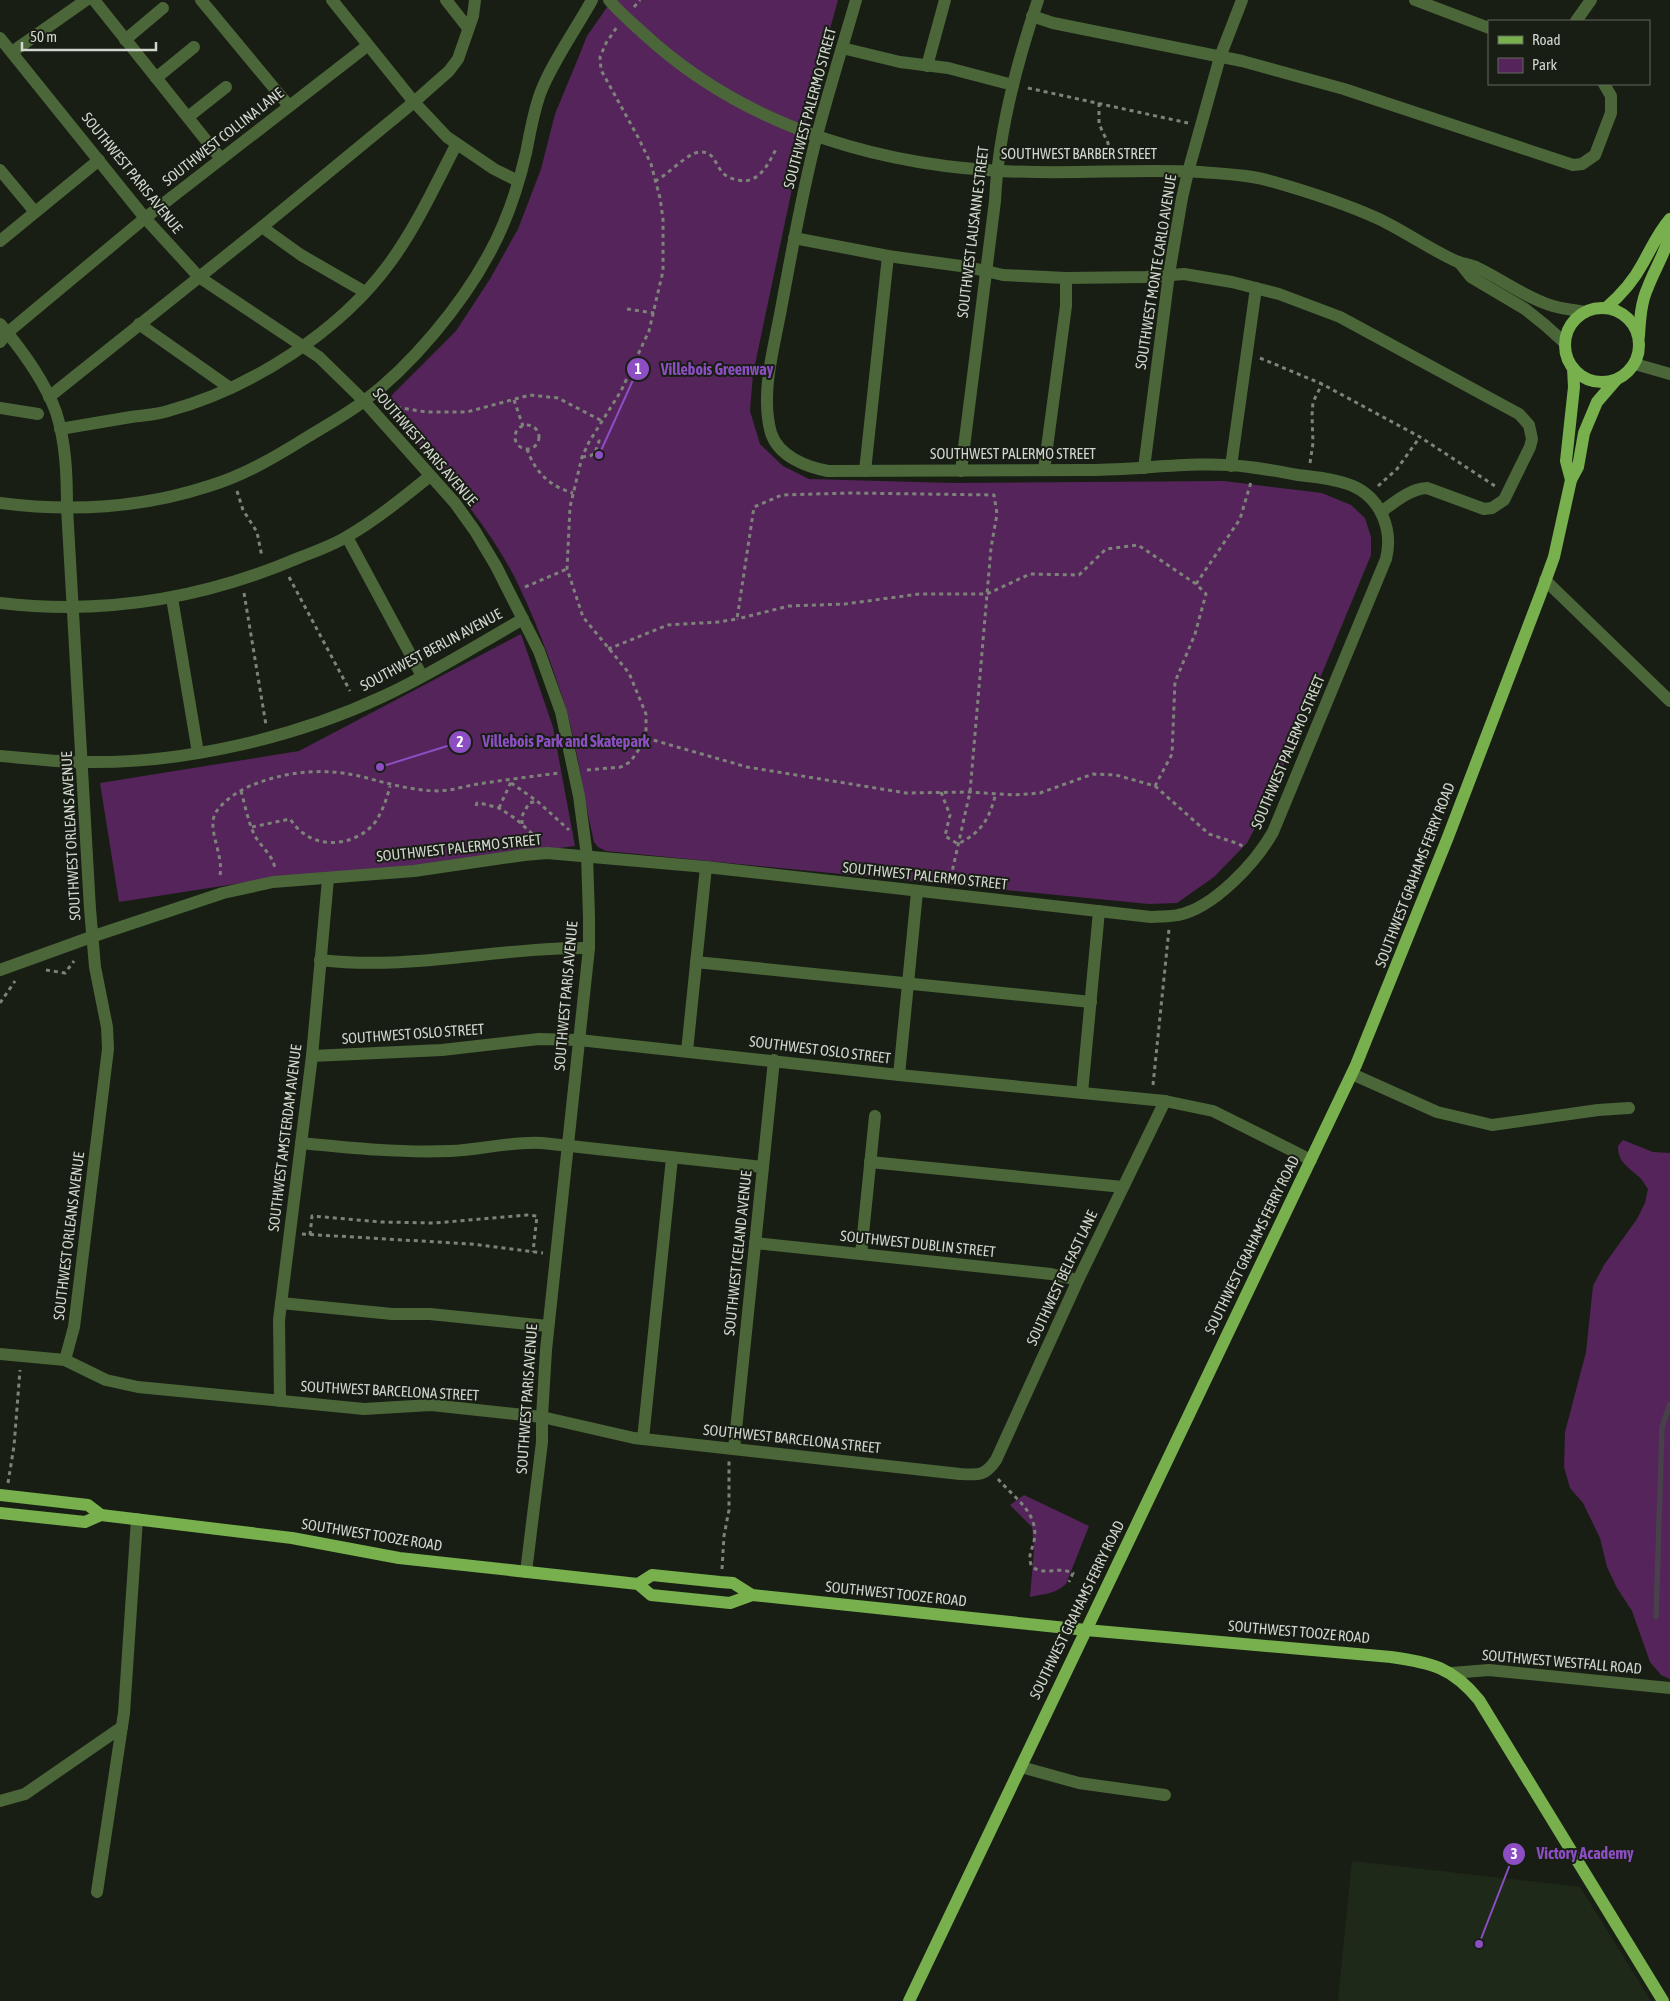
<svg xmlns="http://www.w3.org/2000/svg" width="1670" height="2001" font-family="'Asap Condensed',sans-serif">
<rect width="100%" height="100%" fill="#181e14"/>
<polygon fill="#1f2919" points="1352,1861 1580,1887 1651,2001 1338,2001"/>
<g fill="#54245a">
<path d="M 612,0 L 838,0 L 812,94 L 753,374 L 750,411 L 760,444 L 783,466 L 809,479 L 953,483 L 1224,481 L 1322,493 L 1351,505 L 1365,518 L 1371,537 L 1371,555 L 1268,804 L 1247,843 L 1214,877 L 1177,903 L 1149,904 L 606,851 L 598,847 L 594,842 C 583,796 578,748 564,702 C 550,659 534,616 514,576 C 485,521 443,474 403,427 C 391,418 387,410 392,395 L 456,331 L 490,279 L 518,229 L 541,169 L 555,114 L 579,56 L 587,36 Z"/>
<polygon points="521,634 553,727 575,846 419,866 274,878 119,902 100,783 299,751"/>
<path d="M 1623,1140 L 1653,1152 L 1670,1153 L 1670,1679 L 1661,1675 L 1650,1662 L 1632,1611 L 1617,1588 L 1607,1567 L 1600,1538 L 1583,1503 L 1570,1488 L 1564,1467 L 1565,1432 L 1586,1352 L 1593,1286 L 1604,1265 L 1637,1219 L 1645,1203 L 1648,1189 C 1645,1185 1642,1179 1638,1176 C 1627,1166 1618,1162 1618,1146 Z"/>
<path d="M 1024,1495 L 1089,1526 L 1066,1584 C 1056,1594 1043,1594 1030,1597 L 1034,1549 L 1032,1527 L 1010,1505 Z"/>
</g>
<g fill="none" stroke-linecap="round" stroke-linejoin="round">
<polyline stroke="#48404a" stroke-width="5.5" points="1656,1617 1662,1427 1670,1404"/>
<g stroke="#7e837a" stroke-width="3" stroke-dasharray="4 4" stroke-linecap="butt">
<polyline points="634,7 640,0"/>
<polyline points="1028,88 1188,123"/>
<polyline points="1099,103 1099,124 1108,143 1110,158"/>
<path d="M 655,181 C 668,175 688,152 700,152 C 715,151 715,166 724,174 C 727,177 733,179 738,180 C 758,185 768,165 776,149"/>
<polyline points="627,309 654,313"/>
<polyline points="1260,358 1322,384 1420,437 1495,486"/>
<polyline points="514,400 523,426"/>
<polyline points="389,406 426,412 467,412 530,395 558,398 602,421"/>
<circle cx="527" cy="437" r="12"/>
<path d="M 527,449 C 535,472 549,486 573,493"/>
<polyline points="582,457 590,456 595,453 599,441 604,441"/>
<polyline points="1310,463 1313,443 1312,415 1313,402 1322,384"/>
<polyline points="1378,486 1397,469 1420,437"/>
<polyline points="237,491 243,510 257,532 262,557"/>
<polyline points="289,577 350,691"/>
<polyline points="1196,584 1240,519 1251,482"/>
<polyline points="525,587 567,569"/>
<polyline points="244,593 266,725"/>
<polyline points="608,649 668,625 718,622 737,619 754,507 782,495 850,493 994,495 997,514 991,548 970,792 950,881"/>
<polyline points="646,738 747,767 906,793 970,792 1014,795 1040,793 1093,774 1116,775 1155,786 1172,754 1175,682 1195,634 1206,594 1196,584 1138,545 1106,549 1079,575 1030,574 987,594 919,594 845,604 789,606 737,619"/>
<polyline points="587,770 621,767 630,762 636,754 646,738 646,714 629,673 583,617 567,569 570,507 582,457 589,442 621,391 649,331 663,271 663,219 660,198 651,164 639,139 601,70 600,57 606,43 617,27"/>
<polyline points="511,783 537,801 569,830"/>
<polyline points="1155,786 1209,834 1239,844 1245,848"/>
<path d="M 241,791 C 245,805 248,822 255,836 C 262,848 273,855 275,869"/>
<path d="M 941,792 L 950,815 L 945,836 L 958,844 C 983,831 989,819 996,793"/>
<polyline points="476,806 477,803 480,803 499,808 516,819 538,839"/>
<polyline points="499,808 511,782"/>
<polyline points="522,824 522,816 529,803 537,801"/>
<path d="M 252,827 L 290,819 C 294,824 298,830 303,833 C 325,850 360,843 376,821 C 383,810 387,798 390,786"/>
<path d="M 220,875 C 224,855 206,828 216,812 C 224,800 241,789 255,784 C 289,771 324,768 359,776 C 387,783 411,791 441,791 C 453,790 466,786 478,784 C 505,780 533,776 560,773"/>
<polyline points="46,970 65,973 74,961"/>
<polyline points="0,1003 15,981"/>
<polyline points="1153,1085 1169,929"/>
<polyline points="302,1234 471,1244 543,1253"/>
<polyline points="310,1235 312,1216 381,1222 435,1223 527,1215 537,1216 533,1252"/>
<path d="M 998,1479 C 1013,1497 1040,1513 1034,1541 C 1032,1551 1027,1556 1032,1567 C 1046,1576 1056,1566 1073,1573 L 1069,1582"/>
<polyline points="8,1483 14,1446 20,1370"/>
<polyline points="722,1569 724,1536 729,1510 729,1461"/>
</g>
<g stroke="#4b6638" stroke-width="12">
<polyline points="94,0 221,159"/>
<polyline points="201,0 289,106"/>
<polyline points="332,0 414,102 447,137 494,169 518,181"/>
<polyline points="446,0 468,28"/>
<path d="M 609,0 C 619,12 631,22 643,33 C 750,132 894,171 1037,172 C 1092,173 1146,169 1201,172 C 1225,174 1251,175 1274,182 C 1309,192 1346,204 1379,219 C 1406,232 1431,250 1458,262 C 1465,264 1472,265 1478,268 C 1503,280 1526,298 1553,306 C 1563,309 1574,310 1585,312"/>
<polyline points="1415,0 1489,28"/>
<polyline points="1032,16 1053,23 1242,61 1344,89 1573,165 1582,164 1595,155 1611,113 1611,96 1604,84"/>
<polyline points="1576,21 1591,0"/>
<polyline points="0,38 145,218 199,277 319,357 364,401 455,503 475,531 496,566 539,651 561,712 579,796 587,856 589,917 589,948 546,1350 542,1417 542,1442 526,1572"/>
<polyline points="125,40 163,8"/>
<polyline points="842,48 900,62 948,68 1013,85"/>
<polyline points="12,52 86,0"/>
<polyline points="927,66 945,0"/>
<polyline points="156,78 194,47"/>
<polyline points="188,117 226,87"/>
<polyline points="0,170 35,212"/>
<polyline points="262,227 301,255 365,292"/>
<path d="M 794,238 L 888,256 L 968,267 L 1003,275 L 1066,278 L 1146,277 L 1184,274 L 1232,282 L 1279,294 L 1340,317 L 1519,414 L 1529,425 L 1532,439 L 1530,447 L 1504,500 L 1492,508 L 1484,509 L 1427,488 C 1409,489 1395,502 1381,512"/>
<polyline points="0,241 99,160"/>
<polyline points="1459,262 1471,277 1525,309 1545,325 1565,343"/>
<path d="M 0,324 C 22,350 44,380 56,412 C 66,443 67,476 67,508 L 90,909 L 95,967 L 107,1027 L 108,1049 L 74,1327 L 65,1360"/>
<polyline points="139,324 230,388"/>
<polyline points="0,342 7,333 145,218 367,46"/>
<polyline points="1635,364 1670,374"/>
<polyline points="49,397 262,227 414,102 449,71 458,59 473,16 475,0"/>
<polyline points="0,408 38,414"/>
<path d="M 60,429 C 83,425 107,421 131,417 C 143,415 156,415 168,411 C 250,389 339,332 389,264 C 415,229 436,184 456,145"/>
<polyline points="1231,466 1256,288"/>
<polyline points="1144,468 1169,274 1182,198 1188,172 1220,57 1242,0"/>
<polyline points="1044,470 1066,306 1066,278"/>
<polyline points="865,471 888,256"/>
<path d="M 961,471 L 995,201 C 998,133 1016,65 1038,0"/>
<path d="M 0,503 C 70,512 142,508 209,486 C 245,475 277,456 309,436 C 327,425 347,414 364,401 C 411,366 461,306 489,254 C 506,223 518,188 526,153 C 530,133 533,114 540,94 C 551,64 576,29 592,0"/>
<polyline points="347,537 422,676"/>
<polyline points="1545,580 1670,701"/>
<polyline points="172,598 198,753"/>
<path d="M 0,603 C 102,615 202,599 296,559 C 313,552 332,546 348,536 C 377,519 404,497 430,476"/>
<path d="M 0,756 C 28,758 55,762 83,762 C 183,764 294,738 384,696 C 432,674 477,645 523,619"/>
<path d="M 320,960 C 412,971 497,947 589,948"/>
<polyline points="696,962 1091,1002"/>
<path d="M 0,970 L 94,936 L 223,893 L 273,882 L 414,871 L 524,855 L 547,853 L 706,867 L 1151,917 C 1160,916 1170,917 1178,915 C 1214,908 1256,862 1273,832 L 1386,559 C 1393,531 1382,499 1353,486 C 1336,479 1316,477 1298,475 C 1282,472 1266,469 1249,467 C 1197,460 1143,470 1090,470 C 1003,471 916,470 828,471 C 807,467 779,457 771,433 C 760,394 774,348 781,309 C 792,251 802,192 817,135 C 829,90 843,45 856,0"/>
<polyline points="687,1051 706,867"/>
<polyline points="312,1056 442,1050 539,1039 579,1040 899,1075 1165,1101 1213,1111 1311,1160"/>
<polyline points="1352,1074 1437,1112 1492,1125 1598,1110 1629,1108"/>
<polyline points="899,1075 917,892"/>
<polyline points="1082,1093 1099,911"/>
<path d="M 301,1143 C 351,1148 401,1153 450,1151 C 481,1150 511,1141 542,1143 L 763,1167"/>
<polyline points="870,1162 1123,1187"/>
<polyline points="755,1243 1051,1274 1078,1280"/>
<polyline points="861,1254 875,1116"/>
<polyline points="281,1303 392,1314 430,1314 548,1326"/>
<path d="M 0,1354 L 65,1360 L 106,1380 L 138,1387 L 364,1409 L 431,1405 L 542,1417 L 634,1438 L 960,1474 C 979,1475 985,1476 996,1460 L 1078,1280 L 1165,1101"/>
<polyline points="280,1401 279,1320 312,1056 328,879"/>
<polyline points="643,1439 672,1158"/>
<polyline points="734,1449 774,1060"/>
<polyline points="1451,1673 1489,1670 1670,1688"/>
<polyline points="1021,1767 1079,1783 1165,1795"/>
<polyline points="0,1801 25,1794 122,1727"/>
<polyline points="97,1892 124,1713 137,1519"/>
</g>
<g stroke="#77b04d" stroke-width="12">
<circle cx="1602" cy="345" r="37"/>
<path d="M 1606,308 C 1621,295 1634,280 1643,263 C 1652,247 1658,233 1670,219"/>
<path d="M 1639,336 C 1640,319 1641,302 1648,287 C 1655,268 1668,249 1670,229"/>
<polyline points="1571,480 1566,461 1574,387 1573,368"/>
<polyline points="0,1495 88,1505 101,1515"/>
<path d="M 0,1513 L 85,1522 L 101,1515 L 292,1538 L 399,1558 L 638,1584 L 651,1595 L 730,1603 L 752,1595 L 1086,1630 L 1391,1657 C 1432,1663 1452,1667 1479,1700 L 1663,2001"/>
<polyline points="638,1584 652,1575 720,1582 733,1583 752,1595"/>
<polyline points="909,2001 1356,1065 1448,837 1541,593 1554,557 1571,480 1578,467 1584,433 1597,402 1616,380"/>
</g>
</g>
<g text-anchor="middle" stroke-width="4" stroke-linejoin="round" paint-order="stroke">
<g font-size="15" fill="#d1d6ce" stroke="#181e14">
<text transform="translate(810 108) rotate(-75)" y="5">SOUTHWEST PALERMO STREET</text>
<text transform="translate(223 137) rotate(-38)" y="5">SOUTHWEST COLLINA LANE</text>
<text x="1079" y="159">SOUTHWEST BARBER STREET</text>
<text transform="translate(132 173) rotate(51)" y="5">SOUTHWEST PARIS AVENUE</text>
<text transform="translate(973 232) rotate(-83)" y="5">SOUTHWEST LAUSANNE STREET</text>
<text transform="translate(1156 272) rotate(-81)" y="5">SOUTHWEST MONTE CARLO AVENUE</text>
<text transform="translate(425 447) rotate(49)" y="5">SOUTHWEST PARIS AVENUE</text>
<text x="1013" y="459">SOUTHWEST PALERMO STREET</text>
<text transform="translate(431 650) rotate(-28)" y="5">SOUTHWEST BERLIN AVENUE</text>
<text transform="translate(1288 752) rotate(-67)" y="5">SOUTHWEST PALERMO STREET</text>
<text transform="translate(71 836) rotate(-93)" y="5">SOUTHWEST ORLEANS AVENUE</text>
<text transform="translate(459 848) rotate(-6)" y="5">SOUTHWEST PALERMO STREET</text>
<text transform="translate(1415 875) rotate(-69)" y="5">SOUTHWEST GRAHAMS FERRY ROAD</text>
<text transform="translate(925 876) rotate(6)" y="5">SOUTHWEST PALERMO STREET</text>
<text transform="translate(566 996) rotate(-85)" y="5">SOUTHWEST PARIS AVENUE</text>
<text transform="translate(413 1034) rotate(-4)" y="5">SOUTHWEST OSLO STREET</text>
<text transform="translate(820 1050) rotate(7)" y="5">SOUTHWEST OSLO STREET</text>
<text transform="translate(285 1138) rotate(-83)" y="5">SOUTHWEST AMSTERDAM AVENUE</text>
<text transform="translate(69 1236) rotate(-83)" y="5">SOUTHWEST ORLEANS AVENUE</text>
<text transform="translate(918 1244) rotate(6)" y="5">SOUTHWEST DUBLIN STREET</text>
<text transform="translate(1252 1245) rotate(-64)" y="5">SOUTHWEST GRAHAMS FERRY ROAD</text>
<text transform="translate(738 1253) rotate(-84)" y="5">SOUTHWEST ICELAND AVENUE</text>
<text transform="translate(1062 1278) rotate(-65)" y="5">SOUTHWEST BELFAST LANE</text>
<text transform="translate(390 1391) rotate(3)" y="5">SOUTHWEST BARCELONA STREET</text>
<text transform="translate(527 1399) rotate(-86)" y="5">SOUTHWEST PARIS AVENUE</text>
<text transform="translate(792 1439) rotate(6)" y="5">SOUTHWEST BARCELONA STREET</text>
<text transform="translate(372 1535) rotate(9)" y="5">SOUTHWEST TOOZE ROAD</text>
<text transform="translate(896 1594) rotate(6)" y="5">SOUTHWEST TOOZE ROAD</text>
<text transform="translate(1077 1610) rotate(-64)" y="5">SOUTHWEST GRAHAMS FERRY ROAD</text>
<text transform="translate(1299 1632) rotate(5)" y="5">SOUTHWEST TOOZE ROAD</text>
<text transform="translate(1562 1662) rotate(5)" y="5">SOUTHWEST WESTFALL ROAD</text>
</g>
</g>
<path fill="none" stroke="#8c4ec2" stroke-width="2" d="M599 455L638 369M380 767L460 742M1479 1944L1514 1854"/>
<g fill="#8c4ec2" stroke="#181e14" stroke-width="2">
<circle cx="599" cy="455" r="5"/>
<circle cx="380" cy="767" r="5"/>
<circle cx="1479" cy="1944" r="5"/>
<circle cx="638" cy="369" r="12"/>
<circle cx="460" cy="742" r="12"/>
<circle cx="1514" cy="1854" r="12"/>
</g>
<g font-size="15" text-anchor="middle" font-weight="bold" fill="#fff">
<text x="638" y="374">1</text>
<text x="460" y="747">2</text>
<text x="1514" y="1859">3</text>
</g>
<g font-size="16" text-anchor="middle" font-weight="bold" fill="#8c4ec2" stroke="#181e14" stroke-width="4" stroke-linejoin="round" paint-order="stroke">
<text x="717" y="375">Villebois Greenway</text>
<text x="566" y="747">Villebois Park and Skatepark</text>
<text x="1585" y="1859">Victory Academy</text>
</g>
<rect x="1488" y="20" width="162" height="65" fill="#181e14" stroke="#62685e"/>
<rect x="1498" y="36" width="25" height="8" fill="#77b04d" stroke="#62685e"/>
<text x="1532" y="45" font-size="15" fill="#d1d6ce">Road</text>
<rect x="1498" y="58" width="25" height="15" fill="#54245a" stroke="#62685e"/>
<text x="1532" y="70" font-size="15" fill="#d1d6ce">Park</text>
<path d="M22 42v8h134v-8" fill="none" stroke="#d1d6ce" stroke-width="2.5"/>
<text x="30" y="42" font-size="15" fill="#d1d6ce" stroke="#181e14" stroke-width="4" paint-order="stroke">50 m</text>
</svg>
